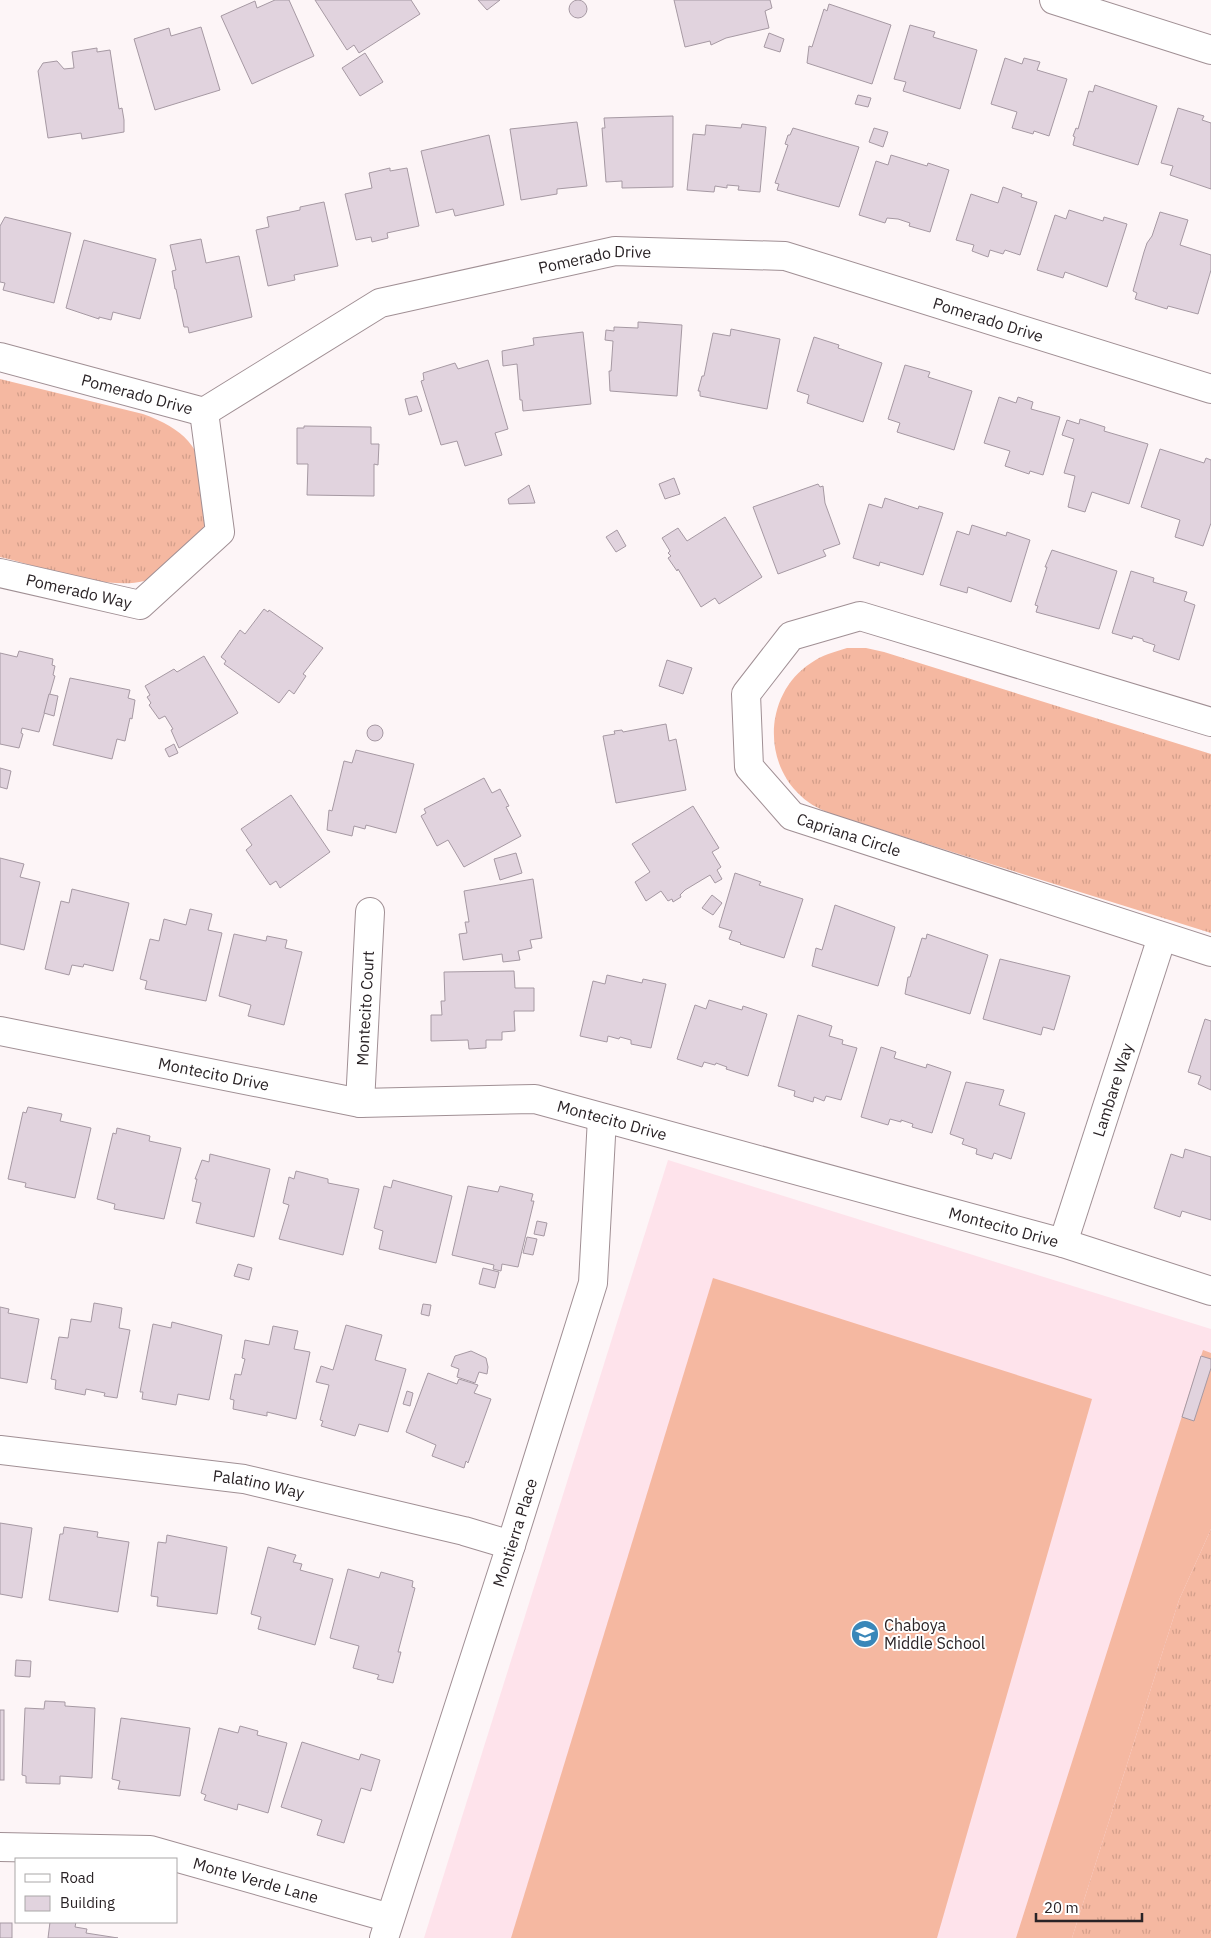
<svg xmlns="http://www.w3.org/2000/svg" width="1211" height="1938" font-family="'IBM Plex Sans',sans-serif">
<defs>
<pattern id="grass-tufts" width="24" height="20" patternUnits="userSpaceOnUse" patternTransform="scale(1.25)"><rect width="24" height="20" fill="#f5b8a1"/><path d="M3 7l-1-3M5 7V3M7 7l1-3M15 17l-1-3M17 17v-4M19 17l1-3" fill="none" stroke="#d29e8a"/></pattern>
</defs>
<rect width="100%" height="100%" fill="#fdf5f7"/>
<polygon fill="#fee3eb" points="668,1160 1211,1329 1211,1938 424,1938"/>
<g fill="url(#grass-tufts)">
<path d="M 0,379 L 143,414 C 184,429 201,446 207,489 C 208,502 209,514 204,526 C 201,536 189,545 183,552 C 171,566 162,577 144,581 C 107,591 39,566 0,557 Z"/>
<path d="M 847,648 L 866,648 L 884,652 L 1211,754 L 1211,933 L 834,815 C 822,810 810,805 801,796 C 761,760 766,692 811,663 C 822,655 834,652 847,648 Z"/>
<polygon points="1211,1529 1211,1938 1072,1938 1179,1600"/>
</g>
<g fill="#f5b8a1">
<polygon points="713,1278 1092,1399 937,1938 511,1938"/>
<polygon points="1203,1350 1211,1353 1211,1529 1179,1600 1072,1938 1016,1938"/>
</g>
<g fill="#e1d3de" stroke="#a699a3">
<circle cx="578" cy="9" r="9"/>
<polygon points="275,0 289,0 314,56 252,84 221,16 255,1 257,8"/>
<polygon points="315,0 411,0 420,14 359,53 354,45 347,50"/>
<polygon points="478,0 500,0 487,10"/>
<polygon points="674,0 770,0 772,8 765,11 769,28 726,38 711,45 710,41 685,47"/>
<polygon points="829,4 891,25 872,84 807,63 809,46 812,47 824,9 827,11"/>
<polygon points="910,25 935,32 933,37 977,50 960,109 903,91 906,82 894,79"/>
<polygon points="201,27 220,90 155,110 134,39 169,28 171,36"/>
<polygon points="769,33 784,39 780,52 764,47"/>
<polygon points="97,48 97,52 110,50 119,109 122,108 124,120 124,132 82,139 81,133 48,138 38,71 43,63 57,61 64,69 74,68 72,52"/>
<polygon points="365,53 383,82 360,96 342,68"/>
<polygon points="1005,58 1022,64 1024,58 1040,62 1037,70 1067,79 1049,136 1034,131 1033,134 1012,128 1017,112 991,104"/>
<polygon points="1095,85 1157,106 1138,165 1073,145 1075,137 1073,136 1076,128 1078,129 1089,91 1093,92"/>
<polygon points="858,95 871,98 868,107 855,104"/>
<polygon points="1178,108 1204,116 1202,120 1211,123 1211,189 1170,175 1173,166 1161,163"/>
<polygon points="673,116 673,187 622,188 622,181 606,182 602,128 605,128 604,118"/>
<polygon points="577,122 587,186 557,189 557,194 521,200 510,129"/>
<polygon points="742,124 766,127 760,192 738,190 739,186 727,185 727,188 715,186 714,192 687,190 693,134 705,135 706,125 741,128"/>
<polygon points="793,128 859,147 839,207 777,190 779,184 775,183 788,145 785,144 788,135 790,135"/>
<polygon points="874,128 888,132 883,147 869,142"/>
<polygon points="489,135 504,205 455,216 453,209 436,213 421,151"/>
<polygon points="891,155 927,166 928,163 949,170 930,232 909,226 910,223 898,219 887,218 885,223 859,215 876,161 888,165"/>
<polygon points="390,168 390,171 407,168 419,226 387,233 388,238 372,242 371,237 356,240 345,194 372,188 369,173"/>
<polygon points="1003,187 1022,194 1021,197 1037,202 1020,255 1005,250 1003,254 990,250 988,257 972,251 974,245 956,240 971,194 998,203"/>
<polygon points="324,202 338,266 294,275 295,280 268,286 256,230 269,227 267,217 300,210 300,207"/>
<polygon points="1069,210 1103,221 1104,217 1127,224 1107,287 1065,272 1063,278 1037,270 1055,215 1066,219"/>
<polygon points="1160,212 1188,220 1180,245 1211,255 1211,270 1198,314 1168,306 1167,309 1135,299 1137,293 1133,291 1144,252 1147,243 1152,236"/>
<polygon points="5,217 71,233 54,303 3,290 5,283 0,282 0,226"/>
<polygon points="201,239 206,263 239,256 252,317 189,333 188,327 184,327 176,289 175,289 172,271 176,270 170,245"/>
<polygon points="84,240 156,259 140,319 113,312 111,320 99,317 99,319 66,308"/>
<polygon points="638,322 682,325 677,396 610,391 609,371 611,371 613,341 605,340 606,330 614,331 614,327 638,328"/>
<polygon points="731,329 780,339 767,409 700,396 700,391 698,391 702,376 704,376 713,333 730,336"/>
<polygon points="583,332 591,404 523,411 522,400 520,400 517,364 503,366 502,351 534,345 533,338"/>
<polygon points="814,337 839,345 838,348 882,363 863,422 807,403 809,395 797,391"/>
<polygon points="488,360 508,429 495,433 502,455 465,466 457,441 441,445 421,381 424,380 423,373 455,363 458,369"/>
<polygon points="905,365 930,372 928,377 972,391 954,450 897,432 900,423 888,419"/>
<polygon points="417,396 422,411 409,415 405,399"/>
<polygon points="999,397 1016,403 1018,397 1033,402 1031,409 1060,417 1043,475 1030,471 1029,474 1005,466 1010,451 984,443"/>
<polygon points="1080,419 1105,427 1104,431 1148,444 1129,504 1092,492 1085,512 1068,507 1075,476 1064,473 1074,439 1062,435 1067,420 1079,424"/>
<polygon points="304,426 371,427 371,444 379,444 378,465 374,464 374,496 307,495 308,464 297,464 297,428 304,428"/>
<polygon points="1160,449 1204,463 1206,458 1211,460 1211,523 1203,546 1175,537 1180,520 1141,507"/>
<polygon points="674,478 680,494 665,499 659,484"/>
<polygon points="818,484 820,487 823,486 825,503 840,544 823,550 826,556 778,574 753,507"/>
<polygon points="529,485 535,503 509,504 508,499"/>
<polygon points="885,498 918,509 919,506 943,513 923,575 880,562 879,566 853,558 869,504 882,508"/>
<polygon points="725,517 762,577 719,604 715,598 701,607 678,569 677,571 668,558 671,556 668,553 670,551 662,538 678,528 687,541"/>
<polygon points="972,525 1006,536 1007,532 1030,540 1011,602 968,587 967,593 940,585 957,531 969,535"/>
<polygon points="617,530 626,546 616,552 606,537"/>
<polygon points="1052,550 1117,571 1099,629 1036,612 1038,606 1035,605 1047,567 1045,567"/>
<polygon points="1131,571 1154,578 1153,582 1187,592 1184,601 1195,605 1179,660 1153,651 1155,645 1143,641 1143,639 1133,636 1132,639 1112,633"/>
<polygon points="264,609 268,612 269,610 323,648 303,674 306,676 294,694 289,690 279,703 224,664 226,661 221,657 240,630 245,634"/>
<polygon points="19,651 53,659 52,665 55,666 53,675 55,676 39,732 22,728 21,733 23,734 19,748 0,744 0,653 17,657"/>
<polygon points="204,656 238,713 179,748 171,730 173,729 165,716 159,719 149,705 151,703 147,697 150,695 145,686 174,669 177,672"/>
<polygon points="667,660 692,668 683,694 659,686"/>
<polygon points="70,678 130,690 128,698 135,700 132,719 130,718 125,741 117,739 112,759 53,745"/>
<polygon points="49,694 58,696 54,716 44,713"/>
<polygon points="666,724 669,741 676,739 686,790 616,803 603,736 615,734 614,731 622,730 623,732"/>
<circle cx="375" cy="733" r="8"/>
<polygon points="174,744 178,753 169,757 165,749"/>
<polygon points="356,750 414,764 396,833 366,825 365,829 354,826 352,836 327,830 329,810 332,811 344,761 352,763"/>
<polygon points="0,768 11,771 7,789 0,787"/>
<polygon points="484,778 492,793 500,789 509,806 506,807 521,836 464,867 448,840 437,846 421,816 426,813 424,809"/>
<polygon points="291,795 330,852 280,888 276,881 270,885 246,850 252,845 241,829"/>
<polygon points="693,806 719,848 712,852 721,867 717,870 722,879 715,883 710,875 685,890 680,895 681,897 673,902 672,899 668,901 661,891 646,901 635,882 650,872 632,844"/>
<polygon points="516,853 522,873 500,880 494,859"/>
<polygon points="0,858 24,864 20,877 40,882 24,950 0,944"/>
<polygon points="735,873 761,882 759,885 803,899 784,958 740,944 741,943 729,939 732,931 719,927"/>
<polygon points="533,879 542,938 530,940 532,948 518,951 520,960 503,962 502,954 463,960 459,934 467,933 465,922 469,922 464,891"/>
<polygon points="72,889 129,903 113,971 84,964 83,967 72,965 69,975 45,969 61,901 69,903"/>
<polygon points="712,895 722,903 713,915 702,908"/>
<polygon points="835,905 895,927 878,986 812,966 816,948 822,950"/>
<polygon points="190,909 212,914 208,930 222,933 206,1001 145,989 147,981 140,979 150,939 159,941 164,919 186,925"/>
<polygon points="234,934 266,941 267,936 287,940 285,948 302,952 284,1025 248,1016 251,1005 219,996"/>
<polygon points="927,934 988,955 970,1014 905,994 908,977 910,977 922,938 926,939"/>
<polygon points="1000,959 1070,976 1054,1030 1043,1027 1041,1035 983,1019"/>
<polygon points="514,971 515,988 534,988 534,1011 514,1011 515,1031 502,1032 502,1040 486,1040 486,1048 469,1049 468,1040 431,1041 431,1015 442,1015 441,1001 445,1001 444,972"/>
<polygon points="607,975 642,983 643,979 666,984 651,1048 631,1044 631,1040 620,1037 619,1039 608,1036 607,1042 580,1036 593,981 605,984"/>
<polygon points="709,1000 742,1010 743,1006 767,1014 748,1076 726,1069 727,1067 716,1063 715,1065 704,1062 702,1067 677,1059 695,1005 706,1009"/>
<polygon points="798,1015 832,1026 829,1036 843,1040 842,1044 857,1048 841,1100 826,1096 824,1101 814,1097 813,1102 794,1096 795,1091 778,1086"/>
<polygon points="1205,1019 1211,1021 1211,1090 1198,1084 1201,1076 1188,1072"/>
<polygon points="881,1047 896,1052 894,1058 926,1068 927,1064 951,1072 932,1133 912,1127 913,1124 901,1120 901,1122 890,1119 888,1125 861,1117"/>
<polygon points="966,1082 1004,1090 999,1105 1025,1113 1011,1159 994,1153 992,1159 976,1154 977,1149 962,1144 964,1139 950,1134"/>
<polygon points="28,1107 62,1114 60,1121 91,1128 75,1198 25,1187 26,1183 8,1179 23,1112 26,1113"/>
<polygon points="117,1128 150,1136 149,1141 181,1148 164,1219 114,1209 115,1204 97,1199 113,1133 116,1134"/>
<polygon points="1185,1149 1211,1157 1211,1220 1182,1211 1180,1217 1154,1208 1171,1154 1183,1158"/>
<polygon points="210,1154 270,1169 254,1237 196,1223 201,1203 192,1201 197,1179 195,1179 202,1160 209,1162"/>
<polygon points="296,1171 328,1179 328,1183 359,1189 343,1255 279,1239 289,1205 283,1203 289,1177 294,1179"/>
<polygon points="393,1180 452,1196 436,1263 379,1249 383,1231 374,1228 384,1186 391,1188"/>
<polygon points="468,1186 498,1192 500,1186 533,1194 531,1201 534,1201 518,1267 502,1264 501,1271 493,1269 494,1265 452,1255"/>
<polygon points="537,1221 547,1223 544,1236 534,1234"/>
<polygon points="527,1237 537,1239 533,1255 523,1253"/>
<polygon points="238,1264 252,1268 249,1280 234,1276"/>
<polygon points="483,1268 499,1272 495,1288 479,1284"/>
<polygon points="94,1303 122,1308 119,1328 130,1330 117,1398 104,1396 105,1393 86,1389 85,1395 55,1389 56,1380 51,1379 59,1337 68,1338 71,1319 91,1322"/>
<polygon points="423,1304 431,1305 429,1316 421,1314"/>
<polygon points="0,1307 9,1309 8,1313 39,1319 27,1383 0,1378"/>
<polygon points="172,1322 222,1335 209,1400 178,1394 176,1405 142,1399 143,1392 140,1392 153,1324 171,1328"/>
<polygon points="346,1325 382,1335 375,1360 406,1369 388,1432 359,1424 355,1436 321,1426 323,1421 320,1420 329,1385 316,1382 321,1366 333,1370"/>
<polygon points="273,1326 298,1331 294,1349 310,1352 296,1419 267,1412 267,1416 233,1409 234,1400 230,1399 235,1374 241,1375 245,1359 242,1358 245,1340 269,1345"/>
<polygon points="471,1351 486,1358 488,1367 487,1374 479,1372 475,1383 457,1377 459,1369 451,1366 455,1356"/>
<polygon points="1201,1356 1211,1359 1211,1368 1194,1421 1182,1417"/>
<polygon points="428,1373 457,1384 459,1379 478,1385 474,1393 491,1399 468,1463 466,1461 464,1468 432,1456 436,1445 406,1432"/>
<polygon points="407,1391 413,1393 410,1406 403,1404"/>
<polygon points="0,1523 32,1528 22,1598 0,1594"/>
<polygon points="64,1527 98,1532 97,1537 129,1542 118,1612 49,1600 60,1534 63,1534"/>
<polygon points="167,1535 227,1547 217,1614 157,1606 158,1597 151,1596 158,1542 166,1543"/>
<polygon points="268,1547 296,1555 293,1562 302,1564 300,1570 333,1579 315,1645 258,1629 261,1617 251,1614"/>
<polygon points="348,1569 379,1578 381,1572 413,1581 412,1587 415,1588 398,1652 401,1652 393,1683 377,1679 379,1675 353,1668 359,1646 330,1638"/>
<polygon points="16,1660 31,1661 30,1677 15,1676"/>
<polygon points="45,1701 65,1702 65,1706 95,1708 92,1778 60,1776 60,1784 26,1783 26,1776 22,1775 25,1708 44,1709"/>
<rect x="0" y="1710" width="4" height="70"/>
<polygon points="121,1718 190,1728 180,1796 118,1789 120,1781 112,1779"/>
<polygon points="240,1726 258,1731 257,1735 287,1743 268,1813 238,1804 237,1810 204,1800 206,1795 201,1793 219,1728 238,1733"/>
<polygon points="302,1742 359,1760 361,1754 380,1760 371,1791 361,1788 344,1843 317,1835 322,1820 281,1807"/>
<polygon points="50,1922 76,1922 75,1927 87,1929 86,1933 118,1938 48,1938"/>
<rect x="0" y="1923" width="12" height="15"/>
</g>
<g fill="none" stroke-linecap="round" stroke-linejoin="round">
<defs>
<g id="street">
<polyline points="1054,0 1211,50"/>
<path id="s1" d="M 0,357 L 204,412 L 380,303 L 615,251 L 785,256 L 1211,389"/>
<path id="s2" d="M 0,573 L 140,605 L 220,532 L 204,412"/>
<path id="s3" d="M 1211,722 L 860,616 L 791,636 L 746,694 L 749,767 L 792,816 L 1211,952"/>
<path id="s4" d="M 0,1031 L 360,1103 L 535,1099 L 1063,1243 L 1211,1291"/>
<path id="s5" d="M 360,1103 L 370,912"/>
<path id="s6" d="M 1063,1243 L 1162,937"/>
<path id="s7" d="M 0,1450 L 244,1479 L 464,1531 L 511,1545"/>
<path id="s8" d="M 0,1847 L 150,1850 L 390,1918"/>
<path id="s9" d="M 384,1938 L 511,1545 L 593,1283 L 602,1118"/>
</g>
</defs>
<use href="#street" stroke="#a08f94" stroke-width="30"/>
<use href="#street" stroke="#fff" stroke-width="28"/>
</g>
<defs>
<symbol id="school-disc" viewBox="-11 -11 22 22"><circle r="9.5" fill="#3987b9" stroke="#fff"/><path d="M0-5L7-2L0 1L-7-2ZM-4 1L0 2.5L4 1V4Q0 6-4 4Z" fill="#fff"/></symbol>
</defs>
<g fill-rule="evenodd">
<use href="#school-disc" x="849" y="1618" width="32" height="32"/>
</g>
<g text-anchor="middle" stroke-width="4" stroke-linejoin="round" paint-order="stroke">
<g font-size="16" fill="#2a2326" stroke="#fff">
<text dy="6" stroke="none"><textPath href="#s1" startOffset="638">Pomerado Drive</textPath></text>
<text dy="6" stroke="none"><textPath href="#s1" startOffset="1042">Pomerado Drive</textPath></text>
<text dy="6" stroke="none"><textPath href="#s1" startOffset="142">Pomerado Drive</textPath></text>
<text dy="6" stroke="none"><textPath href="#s2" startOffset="81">Pomerado Way</textPath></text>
<text dy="6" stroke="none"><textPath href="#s3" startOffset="710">Capriana Circle</textPath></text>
<text dy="6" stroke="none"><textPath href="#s5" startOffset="95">Montecito Court</textPath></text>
<text dy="6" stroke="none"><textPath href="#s4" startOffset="218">Montecito Drive</textPath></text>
<text dy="6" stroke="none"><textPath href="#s6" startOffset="161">Lambare Way</textPath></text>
<text dy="6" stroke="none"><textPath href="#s4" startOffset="622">Montecito Drive</textPath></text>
<text dy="6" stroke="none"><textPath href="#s4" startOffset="1028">Montecito Drive</textPath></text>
<text dy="6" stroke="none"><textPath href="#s7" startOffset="261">Palatino Way</textPath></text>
<text dy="6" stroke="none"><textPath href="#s9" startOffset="426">Montierra Place</textPath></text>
<text dy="6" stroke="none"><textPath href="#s8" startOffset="260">Monte Verde Lane</textPath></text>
</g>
<g font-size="16" fill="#2a2326" stroke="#fff" text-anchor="start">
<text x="884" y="1631">Chaboya<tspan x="884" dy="18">Middle School</tspan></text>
</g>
</g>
<rect x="15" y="1858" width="162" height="65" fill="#ffffff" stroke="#aaa7a8"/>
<rect x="25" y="1874" width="25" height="8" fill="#ffffff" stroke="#aaa7a8"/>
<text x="60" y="1883" font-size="15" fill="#2a2326">Road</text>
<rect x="25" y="1896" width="25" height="15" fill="#e1d3de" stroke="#aaa7a8"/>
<text x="60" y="1908" font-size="15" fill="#2a2326">Building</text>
<path d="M1036 1913v8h106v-8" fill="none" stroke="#2a2326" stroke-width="2.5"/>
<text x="1044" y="1913" font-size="15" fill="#2a2326" stroke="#ffffff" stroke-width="4" paint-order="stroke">20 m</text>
</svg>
